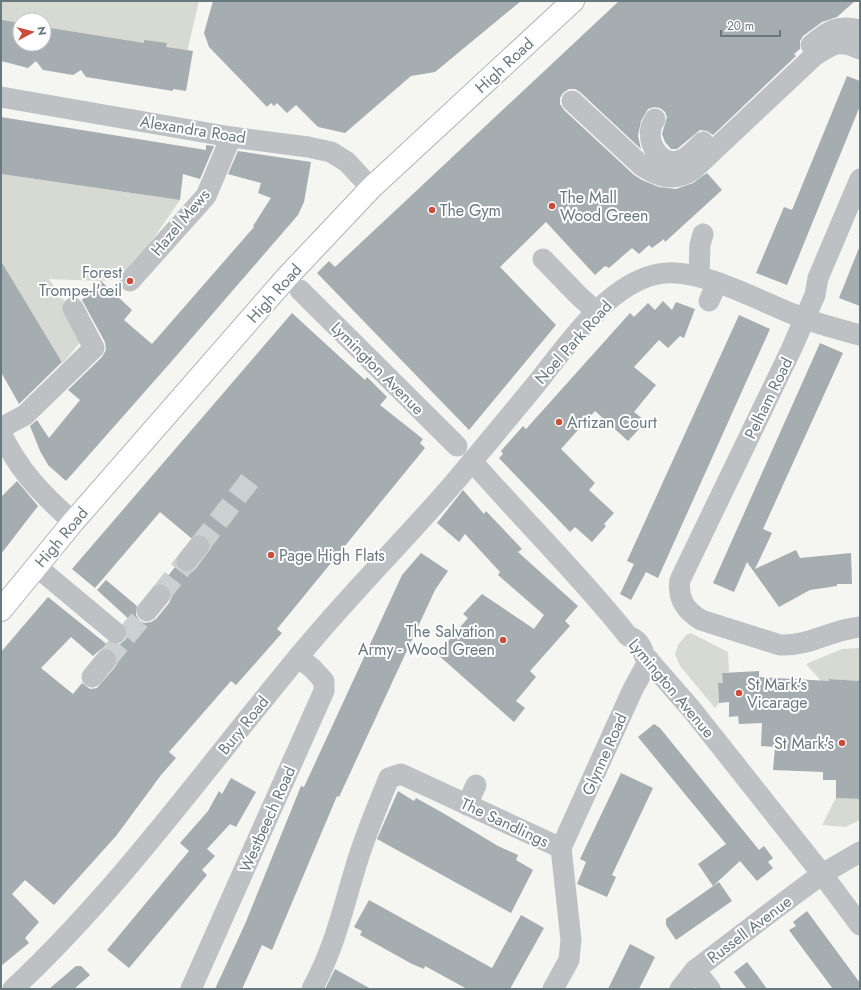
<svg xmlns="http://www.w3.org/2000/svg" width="861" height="990" font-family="Jost,sans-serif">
<rect width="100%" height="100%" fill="#f5f5f2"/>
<g fill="#d6dad2">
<polygon points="1,1 199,1 187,52 44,31 44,20 20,20 20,28 1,25"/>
<polygon points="1,174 180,200 126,278 101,281 49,279 71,310 82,340 63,363 1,261"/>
<polygon points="691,633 728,652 729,672 723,673 723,683 718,683 719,703 715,708 680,666 675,654 678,645 686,635"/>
<polygon points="860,648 860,681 829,679 828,689 806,664 842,649"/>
<polygon points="836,798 860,799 860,820 845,827 822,825"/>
</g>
<g fill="#a5adb0" fill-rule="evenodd">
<polygon points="213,1 521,1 435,72 411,76 345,133 318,127 296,105 287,113 277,103 274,106 271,103 267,107 209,47 204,33"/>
<polygon points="619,1 855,1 837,17 822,22 803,36 800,41 800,49 794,54 796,56 713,135 707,131 700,130 677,149 671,149 665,142 662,134 667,117 665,112 660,108 654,107 648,109 641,121 638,136 641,149 580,92 575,89 569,89 563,93 560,98 560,104 564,110 634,175 642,180 659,187 676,189 693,183 707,173 722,190 665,242 664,239 652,248 649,245 639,254 632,248 609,268 605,266 595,275 546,222 500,267 556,325 469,430 317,273 329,261 335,267"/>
<polygon points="2,20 20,23 20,44 44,44 44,27 144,43 144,40 167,43 166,47 193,51 186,91 173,89 173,91 86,77 81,70 73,75 43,70 36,61 28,68 1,61"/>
<polygon points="847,76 860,81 860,106 787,285 756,273 784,207 792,210"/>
<polygon points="1,117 206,150 206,145 214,146 200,179 183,174 180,200 1,174"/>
<polygon points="238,151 311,162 304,202 298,215 171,362 66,481 48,465 40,451 30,426 37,420 49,438 80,400 68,390 102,357 106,350 105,342 82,300 101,281 132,310 124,320 152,344 254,227 253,226 271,198 258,193 261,183 228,174"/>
<polygon points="859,248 860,248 860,306 839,298"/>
<polygon points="1,261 62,362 19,404 1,372"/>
<polygon points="663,301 672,310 676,302 695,309 684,338 680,336 668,348 659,340 634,367 656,385 634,412 643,419 637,426 640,428 628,441 595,411 561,449 595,483 589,490 614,513 604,524 606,526 592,542 575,527 570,532 499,458 503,454 501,451 523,426 526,429 630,313 634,317 648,303 655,310"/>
<path d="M 292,313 L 365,380 L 367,377 L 387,397 L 380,405 L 423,439 L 420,443 L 425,448 L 277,629 L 282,633 L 236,685 L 231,681 L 169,752 L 176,758 L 161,775 L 116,836 L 54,905 L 25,880 L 12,894 L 39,922 L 25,938 L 29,943 L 1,966 L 1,652 L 48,597 L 109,646 L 111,644 L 120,644 L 125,640 L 128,635 L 126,627 L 131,621 L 97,590 L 106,580 L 137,606 L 136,615 L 140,621 L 145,623 L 151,622 L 156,619 L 169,603 L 172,597 L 171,591 L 168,586 L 162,583 L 176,566 L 180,571 L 186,573 L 192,572 L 196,568 L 211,548 L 210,541 L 206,536 L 200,534 L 191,538 L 160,512 L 95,588 L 72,569 ZM 71,637 L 93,656 L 101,649 L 108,648 L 113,651 L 117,655 L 118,662 L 115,667 L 97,688 L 90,689 L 82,683 L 73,694 L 41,668 Z"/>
<polygon points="739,315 770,329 658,578 646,572 631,600 620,594 634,564 627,561"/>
<polygon points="820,343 843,353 763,529 772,533 755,569 796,550 800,558 851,553 852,584 837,584 837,586 810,590 779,607 747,562 734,592 713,583"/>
<polygon points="17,481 38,506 1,554 1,497"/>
<polygon points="463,490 484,514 486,511 522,549 518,552 578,606 565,621 570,626 530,671 536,677 516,701 525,708 514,722 437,654 468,618 463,614 482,594 534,629 544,615 498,575 500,572 465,534 459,542 437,523"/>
<polygon points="421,553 448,571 435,590 339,797 337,796 272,950 262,945 242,989 215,989 245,924 301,786 304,787 402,575"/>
<polygon points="759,671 759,677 829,681 829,679 860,681 860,799 836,798 836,780 823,780 823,772 773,770 775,747 761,746 762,723 739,724 738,716 729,717 729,702 719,703 718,683 723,683 722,673"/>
<polygon points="654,724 660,728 759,850 764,846 773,858 768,862 773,868 757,881 740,861 713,886 698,864 726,844 638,737"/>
<polygon points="621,773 653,788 612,875 616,877 607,897 577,884 586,862 580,859"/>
<polygon points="231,778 256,792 236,827 230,824 207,849 215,856 202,870 207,875 129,968 107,950 189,851 180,843 208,811 219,791 222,794"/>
<polygon points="398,791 414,801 416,798 443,813 498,846 518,855 516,860 533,870 511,913 377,839"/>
<polygon points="719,882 732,901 676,940 666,925 666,919"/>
<polygon points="369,900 492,968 521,915 544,928 510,989 467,989 425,966 424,969 412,964 360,935 362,931 354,927"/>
<polygon points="807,911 860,983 860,989 833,989 794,937 789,930 796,926 793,922"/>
<polygon points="630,944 655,957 639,989 608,989"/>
<polygon points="747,962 757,975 767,989 747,989 734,972"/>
<polygon points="76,966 81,966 90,975 74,989 49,989"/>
<polygon points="335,969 371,989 325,989"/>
</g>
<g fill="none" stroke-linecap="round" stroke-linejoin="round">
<g stroke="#cbd0d0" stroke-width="21" stroke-dasharray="21 10" stroke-linecap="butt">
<polyline points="199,546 250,480"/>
<polyline points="160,595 187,561"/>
<polyline points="106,660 147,611"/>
</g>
<defs>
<polyline id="major" points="1,610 73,522 287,277 371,188 573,1"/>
</defs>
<use href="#major" stroke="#afb4b6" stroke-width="24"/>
<g stroke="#bdc1c3" stroke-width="21">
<path d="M 811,45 C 828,31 837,24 860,30"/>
<polyline points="1,97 231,137 308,147 331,152 347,162 371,188"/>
<path d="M 572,101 L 642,166 C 660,178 675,182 694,169 L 813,57 C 832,44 838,39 860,49"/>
<path d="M 655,119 C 654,122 651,125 651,128 C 647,145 662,168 681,160 C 690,157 696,148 703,142"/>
<path d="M 860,179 L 818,278 L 815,295 L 791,350 L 680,580 C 677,599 686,611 701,620 L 780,645 C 811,646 830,630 860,627"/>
<polyline points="543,259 580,297 597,312"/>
<polyline points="699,275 700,245 703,234"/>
<polyline points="130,281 206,196 231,137"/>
<polyline points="300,290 457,446"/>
<polyline points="709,301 717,283"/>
<polyline points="1,428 25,415 94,348 73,308"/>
<path d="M 1,433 C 19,471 42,494 73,522"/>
<path d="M 472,461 C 523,520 580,575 628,636 C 637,639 642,646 644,655 L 692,710 L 822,874 L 860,925"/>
<polyline points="187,561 199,546"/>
<polyline points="37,567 116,633"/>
<polyline points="147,611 160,595"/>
<polyline points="92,677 106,660"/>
<polyline points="467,805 476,785"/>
<polyline points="561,848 633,689 649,660"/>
<polyline points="695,970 710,989"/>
<path d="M 13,989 C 120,889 205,769 299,656 C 348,596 403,542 453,484 C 481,451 509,417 537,383 C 567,346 607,284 658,274 C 698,265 764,304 803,318 C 822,325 841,330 860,335"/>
<polyline points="191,989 324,691 324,681 312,668 298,657"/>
<path d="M 312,989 C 334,949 342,912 355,869 C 364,837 377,808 389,778 L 401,774 L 561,848"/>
<polyline points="553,989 569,960 571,940 561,848"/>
<polyline points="680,989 695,970 771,912 822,874 860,852"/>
</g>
<use href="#major" stroke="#fff" stroke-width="22"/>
</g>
<g fill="#cc4c3c" stroke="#fff" stroke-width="1.5">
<circle cx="552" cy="206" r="4"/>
<circle cx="432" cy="210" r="4"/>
<circle cx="130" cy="281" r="4"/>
<circle cx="559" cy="422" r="4"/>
<circle cx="271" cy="555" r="4"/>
<circle cx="503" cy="640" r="4"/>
<circle cx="739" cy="693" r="4"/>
<circle cx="842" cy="743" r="4"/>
</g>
<g text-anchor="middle" stroke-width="4" stroke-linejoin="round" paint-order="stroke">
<g font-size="16" fill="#68787f" stroke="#fff">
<text transform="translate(504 65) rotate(-43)" y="6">High Road</text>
<text transform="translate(193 129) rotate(9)" y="6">Alexandra Road</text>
<text transform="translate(180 222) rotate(-50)" y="6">Hazel Mews</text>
<text transform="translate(274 293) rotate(-48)" y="6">High Road</text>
<text transform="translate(573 342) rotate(-48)" y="6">Noel Park Road</text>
<text transform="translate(378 368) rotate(45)" y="6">Lymington Avenue</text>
<text transform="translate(768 398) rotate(-64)" y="6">Pelham Road</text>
<text transform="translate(61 537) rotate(-50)" y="6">High Road</text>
<text transform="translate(672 688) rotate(50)" y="6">Lymington Avenue</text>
<text transform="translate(243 725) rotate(-51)" y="6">Bury Road</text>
<text transform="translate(604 754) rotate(-66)" y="6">Glynne Road</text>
<text transform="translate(267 819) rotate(-66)" y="6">Westbeech Road</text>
<text transform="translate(505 822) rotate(25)" y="6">The Sandlings</text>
<text transform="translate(749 929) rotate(-37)" y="6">Russell Avenue</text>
</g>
<g font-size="16" fill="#68787f" stroke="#fff" text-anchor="start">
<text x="560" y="203">The Mall<tspan x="560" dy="18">Wood Green</tspan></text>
<text x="440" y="216">The Gym</text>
<text x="122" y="278" text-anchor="end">Forest<tspan x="122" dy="18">Trompe-l'œil</tspan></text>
<text x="567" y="428">Artizan Court</text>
<text x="279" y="561">Page High Flats</text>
<text x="495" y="637" text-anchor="end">The Salvation<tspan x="495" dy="18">Army - Wood Green</tspan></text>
<text x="747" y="690">St Mark's<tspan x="747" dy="18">Vicarage</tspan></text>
<text x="834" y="749" text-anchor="end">St Mark's</text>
</g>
</g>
<rect width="861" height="990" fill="none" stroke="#68787f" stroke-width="4"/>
<g transform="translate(32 32) rotate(83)"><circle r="19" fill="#ffffff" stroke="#c3c9cc"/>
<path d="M0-3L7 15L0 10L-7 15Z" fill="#cc4c3c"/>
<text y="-6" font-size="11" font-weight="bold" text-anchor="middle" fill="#68787f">N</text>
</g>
<path d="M721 30v6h59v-6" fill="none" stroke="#68787f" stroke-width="2"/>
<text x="727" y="30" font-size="12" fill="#68787f" stroke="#ffffff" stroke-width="3" paint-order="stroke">20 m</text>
</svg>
